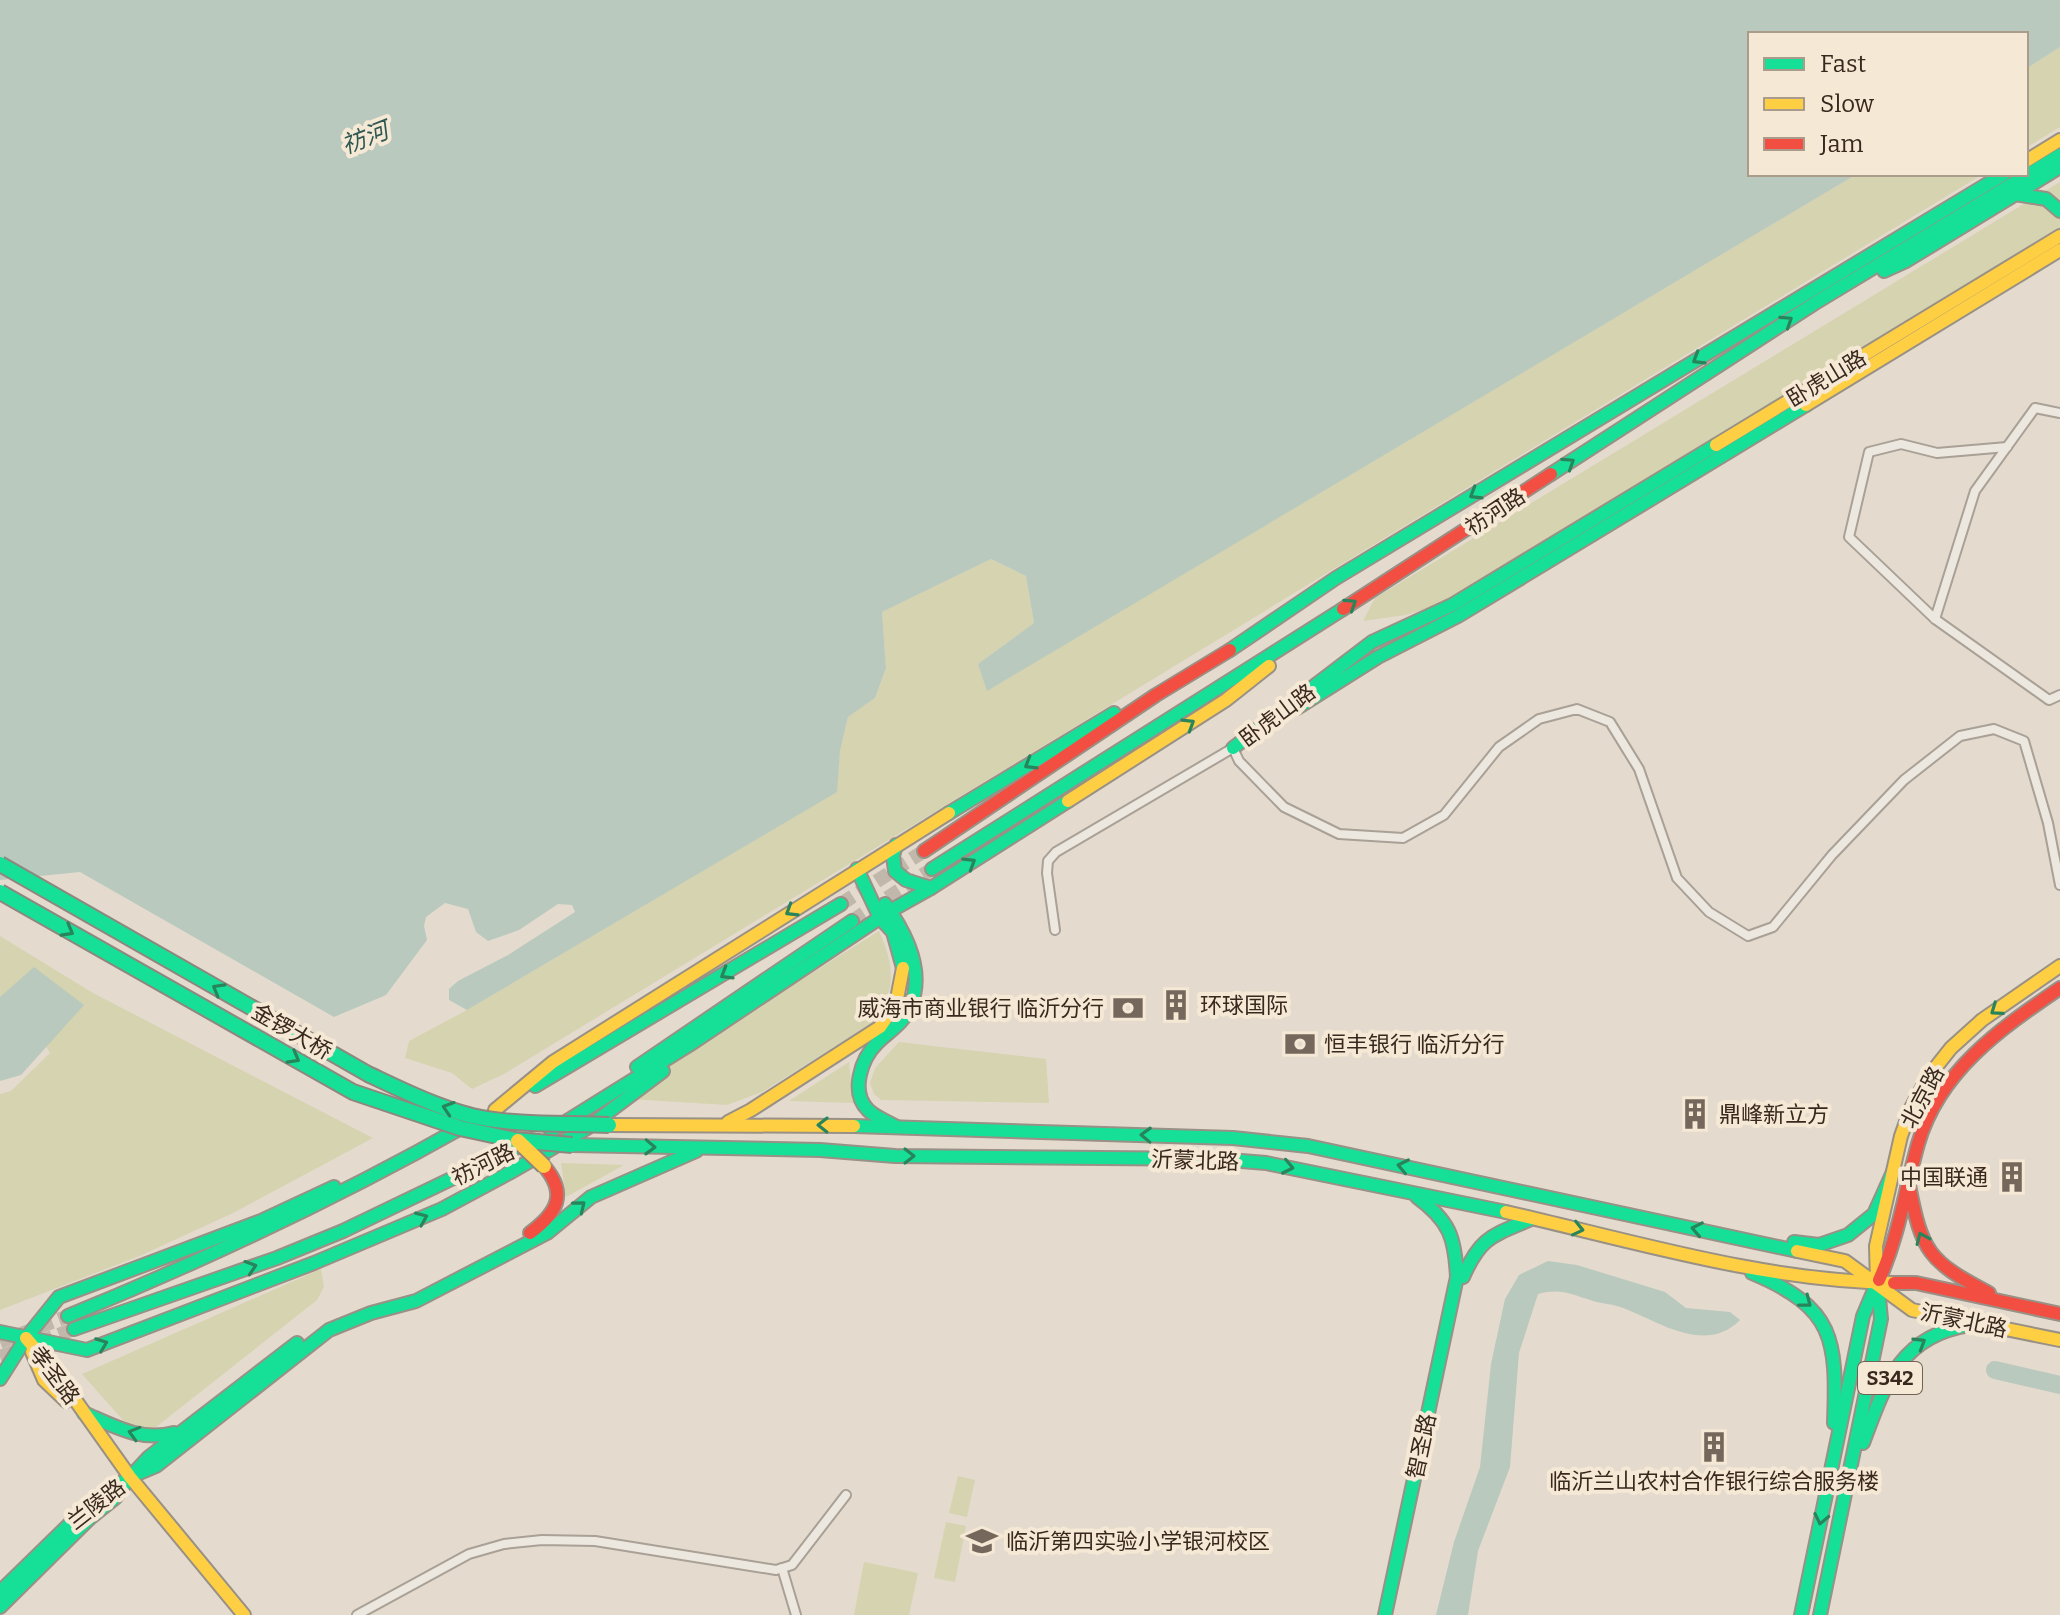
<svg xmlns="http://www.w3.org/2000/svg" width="2060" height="1615" font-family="Bitter,'Noto Sans SC',serif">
<rect width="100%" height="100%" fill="#e4dbce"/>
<g fill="#d6d3b0">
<polygon points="2060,47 2060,127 2026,148 2026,69"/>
<polygon points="1857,174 1983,174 504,1074 472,1089 452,1073 405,1058 409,1041 467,1010 836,792 840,751 848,717 875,698 886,668 882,612 991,559 1026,576 1034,623 978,664 988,690"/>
<polygon points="2060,182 2060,229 1436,606 1406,615 1363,621 1375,598"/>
<path d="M 879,931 C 895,967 897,991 872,1023 L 762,1092 L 727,1105 L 612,1098 Z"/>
<polygon points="0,936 93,993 373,1138 233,1213 142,1255 0,1310 0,1094 11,1091 50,1053 34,1025 0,1003"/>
<polygon points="899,1042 1046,1059 1049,1103 881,1100 874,1094 870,1083 875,1068"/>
<polygon points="849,1062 853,1103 789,1101"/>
<polygon points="561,1163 624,1165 566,1197"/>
<polygon points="321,1269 324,1287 317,1300 151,1431 129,1427 82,1374"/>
<polygon points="958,1476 975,1480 967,1517 949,1513"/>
<polygon points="946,1522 966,1526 955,1582 934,1578"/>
<polygon points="864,1562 918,1573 909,1615 854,1615"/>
</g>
<g fill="#b9c9bd">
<polygon points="0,0 2060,0 2060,47 2026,69 2026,34 1750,34 1750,174 1857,174 987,691 978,664 1034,623 1026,576 991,559 882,612 886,668 875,698 848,717 840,751 837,792 467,1010 449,1000 449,989 458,981 508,955 575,912 572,905 558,904 519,930 488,941 476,932 468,909 445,903 426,917 424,926 427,940 386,995 334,1017 80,872 0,880"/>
<polygon points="34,967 84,1005 21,1075 0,1081 0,997"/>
<path d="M 1548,1261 L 1577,1265 L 1665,1292 L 1686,1308 L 1730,1312 L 1740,1320 C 1705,1355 1660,1322 1623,1308 C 1614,1304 1603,1304 1593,1301 C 1570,1294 1562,1288 1538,1294 L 1519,1353 L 1510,1467 L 1478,1551 L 1468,1615 L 1436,1615 L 1454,1542 L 1480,1467 L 1491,1364 L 1505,1299 L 1519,1275 Z"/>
</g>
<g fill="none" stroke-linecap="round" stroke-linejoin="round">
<polyline stroke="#b9c9bd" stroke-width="18" points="1995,1370 2060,1385"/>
<g stroke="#c2b7ab" stroke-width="14" stroke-dasharray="14 7" stroke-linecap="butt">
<polyline points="841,904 924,851"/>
<polyline points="852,921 932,869"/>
<polyline points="0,1342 68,1316"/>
<polyline points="0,1357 74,1329"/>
</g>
<defs>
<g id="street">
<polyline points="2007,447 1937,453 1901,444 1869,452 1849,537 1935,619 2049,700 2060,695"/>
<polyline points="1935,619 1975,491 2035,408 2060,413"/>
<polyline points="1055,930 1047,873 1048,861 1056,852 1233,748 1239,761 1284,807 1339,834 1403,838 1444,815 1499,747 1539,719 1577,709 1610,722 1639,769 1677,878 1709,912 1748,936 1773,927 1832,855 1904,780 1960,736 1994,729 2024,741 2048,823 2060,885"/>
<polyline points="782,1568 796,1615"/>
<polyline points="357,1615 469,1554 504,1544 542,1540 595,1541 776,1570 792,1565 846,1495"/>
</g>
<g id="fast">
<polyline points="2015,194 2046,199 2060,211"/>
<polyline points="1884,271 1906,261 2060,167"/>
<polyline points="1551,474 1815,303 2060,155"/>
<polyline points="1230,650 1336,578 2004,174"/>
<polyline points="1297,708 1378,657 1458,616 1806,405"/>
<polyline points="1233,748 1372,642 1452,605 1716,445"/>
<polyline points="949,813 1114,713"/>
<polyline points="896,845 893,856 895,871 906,880 931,888"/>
<polyline points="857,869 880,918 893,932 903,968"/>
<polyline points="932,869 1343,609"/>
<path d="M 885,904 C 906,933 926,971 910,1007 C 903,1024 889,1031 877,1043 C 861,1059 850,1092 868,1110 C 875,1117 886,1121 895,1126"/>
<polyline points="637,1067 852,921"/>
<polyline points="535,1086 841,904"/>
<polyline points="854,1126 1233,1138 1308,1146 1797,1251"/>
<polyline points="551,1131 689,1045 890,911 931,888 1068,801"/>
<polyline points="572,1145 820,1150 895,1156 1217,1159 1266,1163 1506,1212"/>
<path d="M 1417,1197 C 1450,1221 1455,1238 1457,1277"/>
<polyline points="1794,1242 1819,1245 1848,1235 1874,1214 1893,1172"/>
<path d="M 1752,1273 C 1835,1308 1837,1339 1834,1423"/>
<path d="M 1463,1277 C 1480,1238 1491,1236 1529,1220"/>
<path d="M 68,1316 C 205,1260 339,1197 468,1124"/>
<polyline points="74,1329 277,1258 343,1231 532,1140"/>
<polyline points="0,1332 87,1350 314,1263 442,1209 509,1173 587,1128 663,1071"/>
<polyline points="0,1379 26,1338 59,1297 261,1221 334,1187"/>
<path d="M 84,1413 C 114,1426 141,1442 174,1433"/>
<path d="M 1863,1443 C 1885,1384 1900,1336 1969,1325"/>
<polyline points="135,1472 149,1457 297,1343"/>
<polyline points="130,1477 156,1466 329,1330 371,1313 416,1301 547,1233 591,1197 696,1151"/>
<polyline points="0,1592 83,1511 124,1481"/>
<polyline points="0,1607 90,1518 115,1498 130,1477"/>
<polyline points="1385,1615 1457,1277"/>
<polyline points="1801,1615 1863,1316 1877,1283"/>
<polyline points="1820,1615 1881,1319 1878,1287"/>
</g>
<g id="slow">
<polyline points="2026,161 2060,140"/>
<polyline points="1806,405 2060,250"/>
<polyline points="1716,445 2060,236"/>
<polyline points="1068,801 1226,700 1269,666"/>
<polyline points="495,1110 553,1062 949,813"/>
<polyline points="728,1122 751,1110 880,1027 896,1004 903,968"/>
<polyline points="609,1125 854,1126"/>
<path d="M 1506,1212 C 1633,1241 1763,1281 1894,1283"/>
<polyline points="1797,1251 1845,1261 1912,1310 2060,1340"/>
<polyline points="1877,1283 1876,1246 1901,1136 1911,1108 1928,1077 1951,1048 1982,1020 2060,966"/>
<polyline points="26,1338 56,1373 130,1477 244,1615"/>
<polyline points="32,1352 44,1380 66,1401"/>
</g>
<g id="jam">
<polyline points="1343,609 1551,474"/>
<polyline points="924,851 1156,695 1230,650"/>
<path d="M 1909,1185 C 1922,1252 1928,1261 1989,1293"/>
<path d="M 530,1233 C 557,1213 568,1194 544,1166"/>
<path d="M 1879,1280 C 1899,1236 1905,1190 1918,1144 C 1939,1071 2000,1029 2060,988"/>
<polyline points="1894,1283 1916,1283 2060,1314"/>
</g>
</defs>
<use href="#street" stroke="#a9a096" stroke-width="12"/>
<use href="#fast" stroke="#999086" stroke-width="16"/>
<use href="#slow" stroke="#999086" stroke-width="16"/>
<use href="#jam" stroke="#999086" stroke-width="16"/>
<use href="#street" stroke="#ece7df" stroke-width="8"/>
<use href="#fast" stroke="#16e098" stroke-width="12"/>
<use href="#slow" stroke="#ffcf43" stroke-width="12"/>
<use href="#jam" stroke="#f24e42" stroke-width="12"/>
<defs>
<g id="fast-bridge">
<path d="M 0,864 L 368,1074 C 402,1090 436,1107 472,1116 C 517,1126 563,1123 609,1125"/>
<polyline points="0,892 353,1092 460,1128 515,1140 572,1145"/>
</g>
<polyline id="slow-bridge" points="518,1141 544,1166"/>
</defs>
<use href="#fast-bridge" stroke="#8f867e" stroke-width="18" stroke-linecap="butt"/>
<use href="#slow-bridge" stroke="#8f867e" stroke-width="18" stroke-linecap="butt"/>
<use href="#fast-bridge" stroke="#16e098" stroke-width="14"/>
<use href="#slow-bridge" stroke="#ffcf43" stroke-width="14"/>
</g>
<defs><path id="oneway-chevron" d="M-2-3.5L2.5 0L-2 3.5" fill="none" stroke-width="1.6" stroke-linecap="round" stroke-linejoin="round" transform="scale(2)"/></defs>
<g stroke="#28845b">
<use href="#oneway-chevron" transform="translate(1787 321) rotate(-33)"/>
<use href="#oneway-chevron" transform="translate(1698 359) rotate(149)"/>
<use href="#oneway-chevron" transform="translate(1569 463) rotate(-33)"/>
<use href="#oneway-chevron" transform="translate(1475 494) rotate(149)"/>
<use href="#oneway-chevron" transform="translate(1351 604) rotate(-33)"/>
<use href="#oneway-chevron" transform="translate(1189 724) rotate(-32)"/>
<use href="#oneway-chevron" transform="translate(1030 764) rotate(149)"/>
<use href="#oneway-chevron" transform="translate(970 863) rotate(-32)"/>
<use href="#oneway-chevron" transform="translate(791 911) rotate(148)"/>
<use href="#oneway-chevron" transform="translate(68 931) rotate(29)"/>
<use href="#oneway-chevron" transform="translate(726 974) rotate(149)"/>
<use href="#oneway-chevron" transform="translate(218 989) rotate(-150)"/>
<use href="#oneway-chevron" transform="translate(1996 1010) rotate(145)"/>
<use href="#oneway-chevron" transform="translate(294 1058) rotate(29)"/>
<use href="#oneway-chevron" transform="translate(448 1108) rotate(-162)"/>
<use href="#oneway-chevron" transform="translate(823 1125) rotate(-179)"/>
<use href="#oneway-chevron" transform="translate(1146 1135) rotate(-178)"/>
<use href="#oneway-chevron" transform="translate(650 1147) rotate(2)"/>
<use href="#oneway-chevron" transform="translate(909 1156)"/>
<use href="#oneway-chevron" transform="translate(1403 1166) rotate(-168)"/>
<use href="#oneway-chevron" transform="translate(1288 1167) rotate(12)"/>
<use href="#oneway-chevron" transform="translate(580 1206) rotate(-39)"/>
<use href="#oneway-chevron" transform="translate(422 1218) rotate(-23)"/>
<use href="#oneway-chevron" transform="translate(1578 1229) rotate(13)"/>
<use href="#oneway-chevron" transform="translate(1697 1229) rotate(-169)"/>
<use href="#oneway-chevron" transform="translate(1922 1238) rotate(-113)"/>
<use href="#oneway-chevron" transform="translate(251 1267) rotate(-18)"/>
<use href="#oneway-chevron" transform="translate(1806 1302) rotate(38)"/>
<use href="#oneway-chevron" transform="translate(1920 1343) rotate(-32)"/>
<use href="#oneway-chevron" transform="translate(102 1344) rotate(-21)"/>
<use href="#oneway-chevron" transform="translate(134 1433) rotate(-164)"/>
<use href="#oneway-chevron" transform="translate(1821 1519) rotate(102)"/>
</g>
<defs>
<symbol id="building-bare" viewBox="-9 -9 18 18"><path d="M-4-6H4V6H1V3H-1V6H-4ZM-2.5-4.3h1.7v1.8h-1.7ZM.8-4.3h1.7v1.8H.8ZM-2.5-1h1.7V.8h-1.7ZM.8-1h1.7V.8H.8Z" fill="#75675c" stroke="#f5e8d4" stroke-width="2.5" paint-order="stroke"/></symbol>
<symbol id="bank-bare" viewBox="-9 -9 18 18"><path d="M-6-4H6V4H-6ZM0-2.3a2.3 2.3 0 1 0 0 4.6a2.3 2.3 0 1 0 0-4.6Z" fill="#75675c" stroke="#f5e8d4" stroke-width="2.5" paint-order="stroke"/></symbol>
<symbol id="school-bare" viewBox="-9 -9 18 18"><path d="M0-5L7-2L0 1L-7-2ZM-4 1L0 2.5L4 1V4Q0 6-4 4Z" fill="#75675c" stroke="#f5e8d4" stroke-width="2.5" paint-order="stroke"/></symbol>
</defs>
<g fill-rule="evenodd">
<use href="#building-bare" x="1154" y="983" width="44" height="44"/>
<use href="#bank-bare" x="1106" y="986" width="44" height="44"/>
<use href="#bank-bare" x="1278" y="1022" width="44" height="44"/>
<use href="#building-bare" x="1673" y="1092" width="44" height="44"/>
<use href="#building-bare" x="1990" y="1155" width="44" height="44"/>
<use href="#building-bare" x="1692" y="1425" width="44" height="44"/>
<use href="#school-bare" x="960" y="1519" width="44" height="44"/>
</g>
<g text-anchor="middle" stroke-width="8" stroke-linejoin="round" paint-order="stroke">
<rect fill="#f5e8d4" stroke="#716255" stroke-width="2" x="1858" y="1362" width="64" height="32" rx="6"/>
<g font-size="20" font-weight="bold" fill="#39281e">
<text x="1890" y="1385">S342</text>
</g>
<g font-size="22" fill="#39281e" stroke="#f5e8d4">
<text transform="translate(1826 378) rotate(-31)" y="8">卧虎山路</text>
<text transform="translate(1495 511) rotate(-33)" y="8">祊河路</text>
<text transform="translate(1277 715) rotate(-37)" y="8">卧虎山路</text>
<text transform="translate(292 1031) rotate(30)" y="8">金锣大桥</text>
<text transform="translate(1922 1097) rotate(-62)" y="8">北京路</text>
<text transform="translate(1195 1160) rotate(2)" y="8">沂蒙北路</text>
<text transform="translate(483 1164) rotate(-26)" y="8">祊河路</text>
<text transform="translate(1964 1320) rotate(12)" y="8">沂蒙北路</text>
<text transform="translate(55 1375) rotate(53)" y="8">孝圣路</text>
<text transform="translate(1421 1446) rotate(-78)" y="8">智圣路</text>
<text transform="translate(96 1504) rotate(-38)" y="8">兰陵路</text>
</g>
<g font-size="22" fill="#39281e" stroke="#f5e8d4" text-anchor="start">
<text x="1200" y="1013">环球国际</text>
<text x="1104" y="1016" text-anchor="end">威海市商业银行 临沂分行</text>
<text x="1324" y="1052">恒丰银行 临沂分行</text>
<text x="1719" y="1122">鼎峰新立方</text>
<text x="1988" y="1185" text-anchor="end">中国联通</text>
<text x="1714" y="1489" text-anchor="middle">临沂兰山农村合作银行综合服务楼</text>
<text x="1006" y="1549">临沂第四实验小学银河校区</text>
</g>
<g font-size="24" font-style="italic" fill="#2e5851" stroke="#f5e8d4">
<text transform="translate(365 138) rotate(-21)" y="8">祊河</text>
</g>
</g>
<rect x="1748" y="32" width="280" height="144" fill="#f5e8d4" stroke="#aa9b8b" stroke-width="2"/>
<rect x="1764" y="58" width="40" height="12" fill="#16e098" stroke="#aa9b8b" stroke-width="2"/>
<text x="1820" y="72" font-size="24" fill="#39281e">Fast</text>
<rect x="1764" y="98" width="40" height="12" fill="#ffcf43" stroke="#aa9b8b" stroke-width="2"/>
<text x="1820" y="112" font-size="24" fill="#39281e">Slow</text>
<rect x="1764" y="138" width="40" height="12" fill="#f24e42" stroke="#aa9b8b" stroke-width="2"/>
<text x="1820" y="152" font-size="24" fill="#39281e">Jam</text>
</svg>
